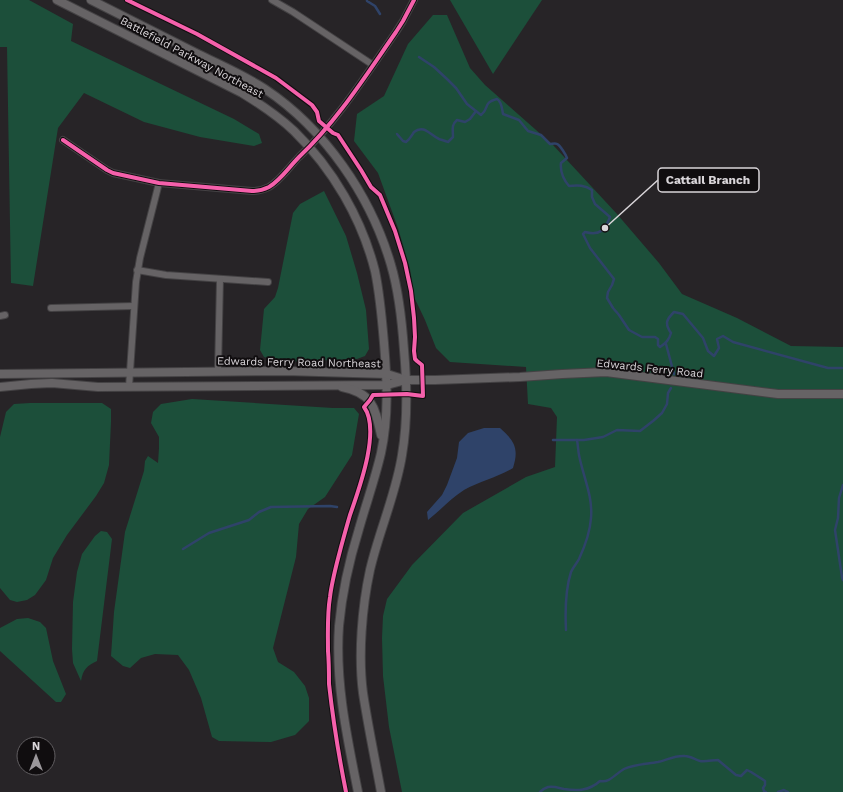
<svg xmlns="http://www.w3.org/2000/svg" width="843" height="792" font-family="'Work Sans',sans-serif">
<rect width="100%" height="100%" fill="#272427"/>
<g fill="#1c4f3a">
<polygon points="0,0 29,0 73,24 71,41 234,119 259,134 262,143 254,146 200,137 144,122 84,93 58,128 33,286 11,283 7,47 0,47"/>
<polygon points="450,0 542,0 493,74"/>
<polygon points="433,15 447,15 470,68 485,85 553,145 617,214 659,263 682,294 737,318 791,346 843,347 843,792 402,792 389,727 383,676 382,638 383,616 387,599 412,565 463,513 526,477 555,467 557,417 551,408 528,404 526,367 450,362 436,348 425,320 415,299 410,269 398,228 378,173 354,141 357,114 384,96 408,44"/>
<polygon points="324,191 346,236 357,273 366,310 369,349 365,356 357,359 282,362 264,357 260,350 264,309 275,297 278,288 293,213 300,204"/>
<polygon points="192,399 333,408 354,408 359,414 352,455 325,497 308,509 299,524 296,557 273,648 278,662 294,672 305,686 309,698 309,721 295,735 271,742 219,741 212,737 201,698 189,670 178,655 155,654 141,658 130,668 123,666 111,656 114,612 125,532 144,471 145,461 148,456 158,463 159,448 159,437 151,423 153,412 161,404"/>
<polygon points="30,403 102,403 111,409 111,422 109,465 104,483 96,496 67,535 53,558 46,580 35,595 27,600 17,602 10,600 0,588 0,437 6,412 14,404"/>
<path d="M 101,531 L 107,532 L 112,539 L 97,661 C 87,666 83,669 81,681 L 73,663 L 72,649 L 73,602 L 77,572 L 82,554 L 95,536 Z"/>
<polygon points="28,618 40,622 46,628 53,661 66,694 61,702 56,702 0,651 0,628 17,619"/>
</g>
<path fill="#2f4369" d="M 484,428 L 500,428 C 515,441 519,449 513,468 C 498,477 480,481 464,490 C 451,498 441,510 428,520 L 427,512 L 442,495 L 447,485 L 457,458 L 459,442 L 468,433 Z"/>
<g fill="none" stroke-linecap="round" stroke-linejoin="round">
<g stroke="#2f4369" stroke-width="2.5">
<polyline points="367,0 367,1 375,6 380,14"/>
<path d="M 419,57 L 434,67 L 447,79 L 456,88 L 467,104 L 481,115 C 490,108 482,103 497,99 C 502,102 502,109 503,114 L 519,120 L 528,131 L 541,135 L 550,144 C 552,144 555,143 557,144 C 560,145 566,155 567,158 L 561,163 C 560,172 564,180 569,186 C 578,185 585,185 592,190 L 592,197 L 595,204 L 610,217 C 605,230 600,236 585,232 L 583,234 L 590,248 L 614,279 L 612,285 L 608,292 L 607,298 L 613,308 L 619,315 L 629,330 L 642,337 L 655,337 L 658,339 L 658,345 L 660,347 C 666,343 669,340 671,333 C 664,323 667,319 674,312 L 683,314 L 703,338 L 708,351 L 714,356 L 719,348 L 717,339 L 723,336 L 733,342 L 828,368 L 842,368"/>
<path d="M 397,134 L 403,141 L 406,142 C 410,139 412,135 414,132 C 424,124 430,135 439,139 C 442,140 446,141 448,142 L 453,137 C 453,130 451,125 457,120 L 465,122 L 470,119 L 476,111"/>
<polyline points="666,344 674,374"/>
<polyline points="553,440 584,440 603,437 617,430 640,431 653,421 662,413 667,404 668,393 671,388"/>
<polyline points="843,485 839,498 838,518 835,530 842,577 843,580"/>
<polyline points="183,549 209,533 249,520 259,512 271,507 330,506 337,507"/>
<path d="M 566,630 C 565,610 565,591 571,572 C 573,567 577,563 579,559 C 585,546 590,533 591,518 C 593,496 583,476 579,455 C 578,450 578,445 577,440"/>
<path d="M 540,792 C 542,790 545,788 548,787 C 554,786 559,788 564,789 C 577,791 589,791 600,781 C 610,783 615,774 624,769 C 634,764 647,764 658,762 C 667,760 675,755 685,756 C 691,756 695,760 700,761 C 705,762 713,760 718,760 L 736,775 L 741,776 L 747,770 L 751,772 L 765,781 L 765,785 L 763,788 L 764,791 L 766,792"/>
<polyline points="778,792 784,790 788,792"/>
</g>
<defs>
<g id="street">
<polyline points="272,0 293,12 373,65"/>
<path d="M 63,140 L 107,170 L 113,173 L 159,183 L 252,191 C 258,191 263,190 269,187 C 281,180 289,167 299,157 C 338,120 366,75 396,32 L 403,21 L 414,0"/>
<polyline points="137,270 166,275 268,282"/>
<polyline points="51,308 134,306"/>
<polyline points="0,316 5,315"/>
<polyline points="218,371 220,279"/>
<polyline points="129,387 136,282 140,258 159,183"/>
</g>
<g id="secondary">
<path d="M 57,0 L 242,93 C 260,104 278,116 294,131 C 333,169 362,219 375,271 C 380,295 382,319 384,343 C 387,379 389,416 381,453 C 375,479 366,504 359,529 C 349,561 342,593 339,626 C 335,682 347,737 358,792"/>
<path d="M 91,0 C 126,18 162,36 198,54 C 220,65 244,75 265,89 C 325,129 371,196 391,265 C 399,292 402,321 404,350 C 407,384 408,420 402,455 C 396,494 379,531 370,570 C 362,607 358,655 363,693 C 368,726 375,759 381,792"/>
<polyline points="0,374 285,371 387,374 406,380"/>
<polyline points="0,387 31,384 52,383 98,387 387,385 406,380 435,380 520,377 562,374 606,372 778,394 843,394"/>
<path d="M 342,387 C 373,393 375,408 381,435"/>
</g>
</defs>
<use href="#street" stroke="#444244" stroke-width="8"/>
<use href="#secondary" stroke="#444244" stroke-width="10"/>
<use href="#street" stroke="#666365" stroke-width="6"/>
<use href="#secondary" stroke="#666365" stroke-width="8"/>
<defs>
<g id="cycleway">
<path d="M 127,0 L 197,34 L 276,78 L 312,105 L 317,112 L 319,121 L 333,133 L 338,135 L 361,170 L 371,187 L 380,195 L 395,231 L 405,263 L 411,291 L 414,318 L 415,337 L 414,351 L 415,359 L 417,361 L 422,365 L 423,396 L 407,394 L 373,395 L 370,400 L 364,407 C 381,430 359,489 350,515 C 347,525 344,536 341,547 C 337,563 332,580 330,597 C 327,615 328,633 328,651 C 329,662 329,673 329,684 C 333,720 339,757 346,792"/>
<path d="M 63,140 L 107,170 L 113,173 L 159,183 L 252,191 C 258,191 263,190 269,187 C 281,180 289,167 299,157 C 338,120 366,75 396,32 L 403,21 L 414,0"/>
</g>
</defs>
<use href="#cycleway" stroke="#100d0f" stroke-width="6"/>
<use href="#cycleway" stroke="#f560ab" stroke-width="4"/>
</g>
<g text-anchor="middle" stroke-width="4" stroke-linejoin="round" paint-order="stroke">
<g font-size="11" fill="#d9d5d9" stroke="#100d0f">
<text transform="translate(192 57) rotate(28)" y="4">Battlefield Parkway Northeast</text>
<text transform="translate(299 362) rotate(1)" y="4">Edwards Ferry Road Northeast</text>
<text transform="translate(650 368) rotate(6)" y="4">Edwards Ferry Road</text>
</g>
</g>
<path fill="none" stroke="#d9d5d9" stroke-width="1.5" d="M605 228L658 180"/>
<circle fill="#d9d5d9" stroke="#100d0f" stroke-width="1.5" cx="605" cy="228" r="4"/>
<rect fill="#100d0f" stroke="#d9d5d9" stroke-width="1.5" x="658" y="168" width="101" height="24" rx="4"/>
<g font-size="12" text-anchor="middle" font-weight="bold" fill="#d9d5d9">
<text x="708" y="184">Cattail Branch</text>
</g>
<g transform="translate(36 756)"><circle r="19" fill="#100d0f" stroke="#605d60"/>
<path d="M0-3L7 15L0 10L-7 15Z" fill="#9b979b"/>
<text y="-6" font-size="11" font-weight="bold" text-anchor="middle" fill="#d9d5d9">N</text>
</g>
</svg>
